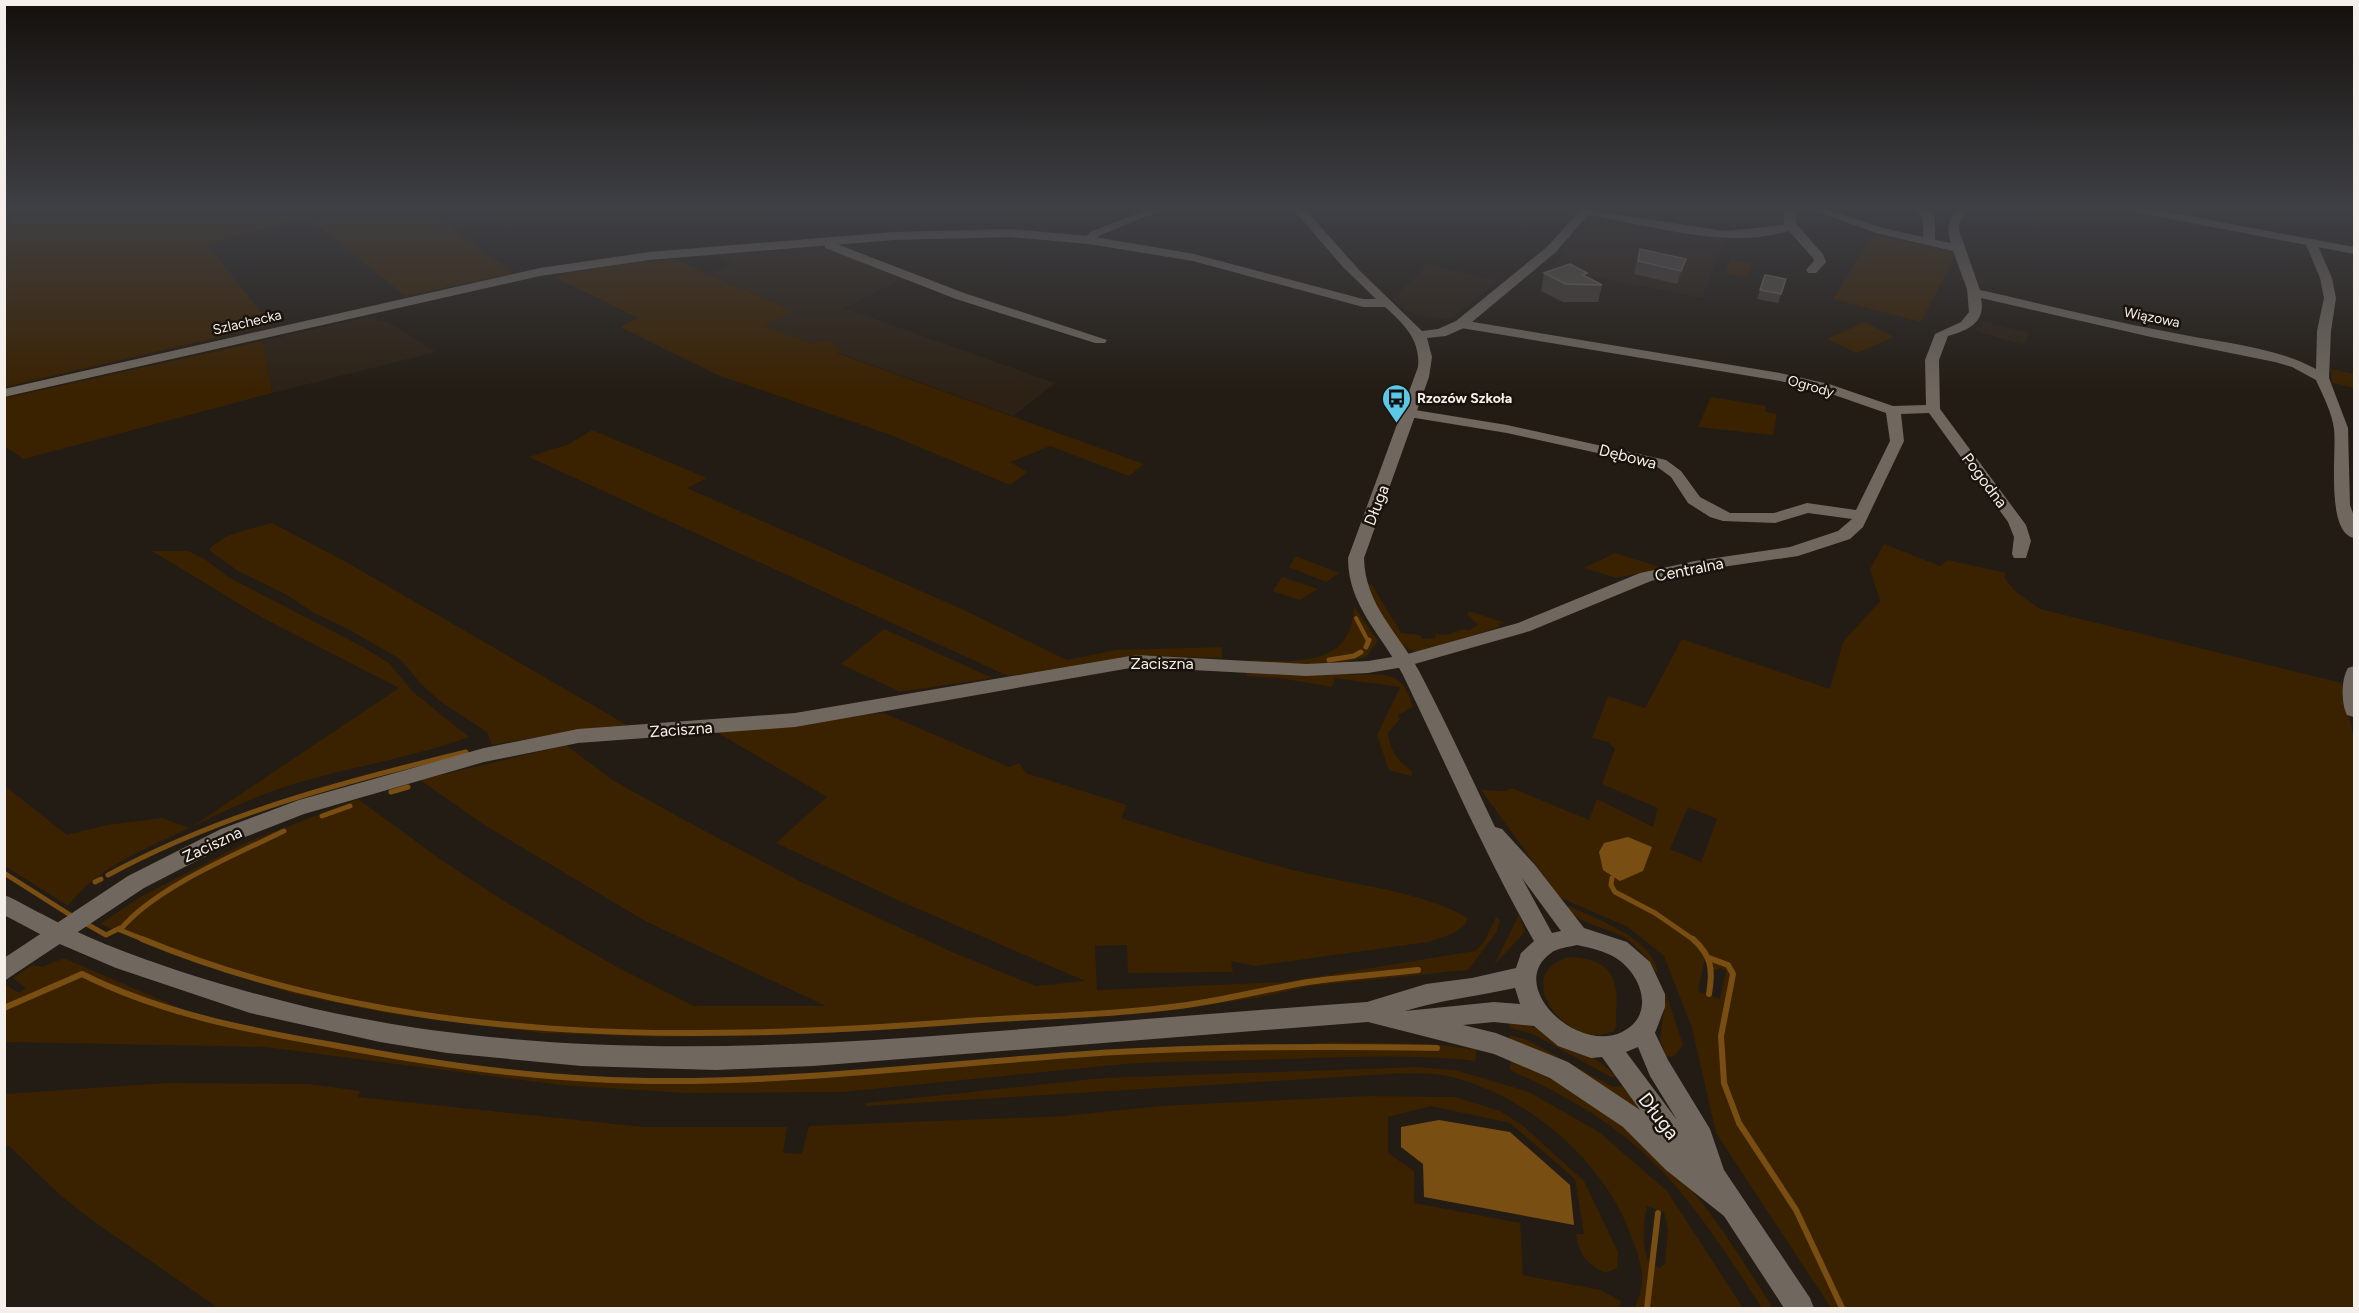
<svg xmlns="http://www.w3.org/2000/svg" width="2359" height="1313" font-family="Figtree,sans-serif">
<rect width="100%" height="100%" fill="#231c14"/>
<g fill="#2c2114">
<polygon points="1595,215 1725,238 1702,298 1551,268 1565,253 1562,251 1566,245"/>
<polygon points="821,246 904,278 844,308 1055,383 1013,416 836,352 841,350 814,344 763,326 792,309 711,274 734,264 715,255"/>
<polygon points="1428,264 1497,281 1452,319 1426,317 1411,313 1393,300"/>
<polygon points="376,315 377,321 388,322 436,352 272,393 263,341"/>
<polygon points="1981,321 2029,333 2024,345 1972,330 1982,326"/>
</g>
<g fill="#3a2100" fill-rule="evenodd">
<polygon points="30,209 330,209 208,245 271,325 5,387 5,227"/>
<polygon points="347,209 427,209 513,273 405,296 311,220"/>
<polygon points="1874,234 1956,254 1921,322 1833,299"/>
<polygon points="674,259 793,310 764,326 814,344 829,340 841,350 837,353 1144,464 1129,476 1050,446 1011,462 1027,472 1010,485 888,434 718,375 620,327 638,318 553,276 610,266"/>
<polygon points="1731,259 1753,264 1747,278 1725,273"/>
<polygon points="1864,322 1894,337 1857,353 1827,339"/>
<polygon points="263,341 272,393 24,459 5,447 5,398"/>
<polygon points="2331,369 2354,374 2354,388 2332,383"/>
<polygon points="1711,397 1766,406 1765,412 1777,414 1773,435 1698,427"/>
<polygon points="592,430 707,478 687,488 964,610 1067,660 1116,650 1222,647 1222,658 1146,656 1008,676 529,457 569,444"/>
<path d="M 272,523 L 348,563 L 627,725 L 584,729 L 492,745 L 487,732 L 441,702 L 420,683 L 400,659 L 348,629 L 314,613 L 287,595 L 238,571 L 209,550 C 225,532 249,530 272,523 Z"/>
<path d="M 1884,544 L 1940,566 L 1948,560 L 2006,573 L 2004,577 L 2015,591 L 2040,609 L 2342,683 L 2354,739 L 2354,1308 L 1831,1308 L 1716,1133 L 1692,1028 L 1664,956 L 1628,927 L 1559,897 L 1481,790 L 1504,791 L 1512,788 L 1589,820 L 1597,799 L 1653,827 L 1658,808 L 1602,784 L 1615,749 L 1608,742 L 1592,738 L 1608,696 L 1645,708 L 1682,639 L 1830,689 L 1843,642 L 1880,601 L 1870,569 ZM 1688,807 L 1717,819 L 1701,862 L 1670,849 ZM 1705,958 L 1710,968 L 1716,970 L 1721,968 L 1726,971 L 1720,999 L 1698,991 Z"/>
<path d="M 152,551 L 188,551 L 206,560 L 228,577 L 363,647 L 389,663 L 413,692 L 469,737 C 412,758 352,766 294,784 C 250,797 209,819 168,838 C 130,856 94,872 68,906 L 5,866 L 5,786 L 67,835 L 106,825 L 162,818 L 190,828 L 399,688 L 261,617 Z"/>
<polygon points="1615,553 1664,568 1616,578 1584,568"/>
<polygon points="1296,556 1339,573 1326,582 1289,567"/>
<polygon points="1282,577 1318,589 1300,600 1273,591"/>
<path d="M 1366,583 L 1372,585 L 1401,633 L 1419,635 L 1423,639 L 1436,638 L 1435,634 L 1447,635 L 1464,629 L 1468,631 L 1478,625 L 1467,614 L 1469,611 L 1506,623 L 1499,624 L 1500,627 L 1419,652 C 1391,648 1376,607 1366,583 Z"/>
<path d="M 1354,606 L 1378,641 L 1366,657 L 1348,661 L 1348,664 L 1320,666 L 1251,663 L 1252,660 C 1298,662 1352,667 1354,606 Z"/>
<polygon points="884,629 993,678 900,692 841,664"/>
<path d="M 1248,670 L 1349,672 L 1351,675 C 1383,674 1403,669 1413,707 L 1398,715 L 1400,719 L 1388,733 C 1390,751 1398,761 1413,772 L 1411,776 L 1389,770 L 1377,735 L 1400,687 L 1335,678 L 1332,687 L 1279,678 L 1245,676 Z"/>
<path d="M 884,713 L 1009,767 L 1019,763 L 1026,773 L 1127,805 L 1121,818 C 1181,837 1241,857 1301,872 C 1355,885 1421,891 1468,918 C 1463,933 1442,937 1428,942 L 1255,966 L 1231,961 L 1233,972 L 1128,973 L 1127,945 L 1095,946 L 1097,990 L 1285,982 L 1475,951 L 1484,942 L 1496,917 L 1500,920 L 1497,931 L 1470,968 L 1466,970 L 1311,986 L 1261,997 L 1180,1009 L 793,1035 L 659,1037 L 541,1033 L 391,1014 L 294,994 L 182,958 L 100,924 L 142,896 L 245,843 L 358,799 L 440,859 L 507,903 L 615,966 L 694,1006 L 826,1006 L 645,921 L 483,824 L 420,780 L 566,745 L 614,781 L 688,822 L 803,883 L 952,952 L 1036,986 L 1085,981 L 902,902 L 776,843 L 827,797 L 715,731 Z"/>
<path d="M 1564,904 C 1592,917 1657,939 1658,975 C 1648,959 1637,944 1620,935 C 1601,926 1574,923 1564,904 Z"/>
<polygon points="1519,915 1525,932 1494,965"/>
<path d="M 1569,957 C 1607,958 1620,975 1616,1012 C 1616,1019 1617,1024 1614,1031 C 1570,1053 1507,975 1569,957 Z"/>
<path d="M 63,958 L 196,1015 L 403,1057 L 548,1075 L 671,1080 L 895,1068 L 1086,1051 L 1246,1049 L 1331,1042 L 1432,1044 L 1477,1050 L 1475,1061 C 1413,1054 1353,1057 1291,1059 C 1236,1061 1180,1061 1125,1064 L 843,1092 L 685,1093 L 561,1085 L 265,1047 L 5,1042 L 5,984 L 19,993 L 26,988 L 13,978 L 32,965 L 43,967 Z"/>
<polygon points="1666,994 1683,1045 1673,1057 1666,1056 1660,1039"/>
<path d="M 1509,1021 C 1539,1024 1595,1054 1616,1076 L 1611,1077 L 1533,1034 L 1510,1028 Z"/>
<polygon points="1510,1035 1527,1040 1613,1087 1622,1086 1655,1126 1510,1041"/>
<path d="M 1511,1056 C 1572,1086 1632,1124 1678,1174 C 1715,1215 1744,1263 1773,1308 L 1762,1308 C 1729,1258 1695,1203 1652,1161 C 1612,1121 1561,1093 1510,1070 Z"/>
<path d="M 1416,1067 L 1455,1070 L 1529,1092 L 1599,1132 L 1667,1191 L 1743,1308 L 1635,1308 C 1637,1300 1642,1291 1642,1282 C 1643,1267 1637,1252 1632,1238 C 1605,1162 1530,1097 1452,1077 C 1421,1070 1387,1075 1356,1076 L 866,1106 L 866,1103 L 1103,1078 ZM 1647,1206 L 1664,1212 L 1668,1229 L 1665,1264 L 1660,1268 L 1650,1264 C 1641,1248 1643,1223 1647,1206 Z"/>
<path d="M 167,1083 L 309,1084 L 360,1091 L 358,1097 L 644,1127 L 787,1127 L 783,1153 L 802,1154 L 809,1126 L 1064,1116 L 1161,1106 L 1367,1096 L 1455,1097 L 1500,1111 L 1522,1125 L 1584,1181 L 1618,1252 L 1617,1268 L 1606,1273 C 1586,1264 1579,1254 1576,1234 L 1584,1234 L 1575,1179 L 1510,1123 L 1431,1106 L 1388,1117 L 1388,1153 L 1414,1171 L 1414,1203 L 1520,1223 L 1523,1275 L 1600,1290 L 1621,1301 L 1619,1308 L 218,1308 L 89,1218 L 60,1195 L 8,1145 L 5,1146 L 5,1094 Z"/>
</g>
<g fill="#794e12">
<polygon points="1628,837 1652,847 1643,871 1620,881 1603,870 1599,852 1604,843"/>
<polygon points="1439,1120 1510,1132 1570,1185 1574,1225 1424,1197 1423,1164 1401,1147 1401,1127"/>
</g>
<g fill="none" stroke-linecap="round" stroke-linejoin="round">
<polyline stroke="#794e12" stroke-width="4" points="1356,618 1368,641"/>
<g stroke="#794e12" stroke-width="5">
<polyline points="1366,647 1369,640"/>
<polyline points="1329,660 1354,656 1361,652"/>
<polyline points="391,792 408,787"/>
<polyline points="322,816 350,806"/>
<polyline points="4,873 75,918"/>
<path d="M 108,875 C 221,814 342,782 466,752"/>
<polyline points="1612,878 1611,885 1615,892 1655,913 1694,940"/>
<polyline points="95,882 101,879"/>
<polyline points="85,923 106,935 120,928"/>
<path d="M 145,940 L 120,930 C 154,888 235,855 284,831"/>
</g>
<g stroke="#794e12" stroke-width="6">
<path d="M 142,939 C 403,1047 690,1042 967,1021 C 1039,1016 1115,1015 1187,1005 C 1228,999 1268,989 1308,982 C 1345,977 1382,974 1418,970"/>
<path d="M 1693,939 C 1712,956 1713,970 1709,994"/>
<polyline points="1709,958 1728,965 1733,974 1721,1036 1724,1083 1739,1123 1796,1210 1842,1308"/>
<path d="M 4,1008 L 82,974 C 160,1013 247,1030 333,1045 C 418,1061 505,1075 592,1079 C 757,1088 922,1065 1086,1054 C 1203,1046 1320,1046 1437,1048"/>
<polyline points="1647,1308 1658,1213"/>
</g>
<g fill="#70685e" fill-rule="evenodd">
<polygon points="1149,209 1165,209 1098,236 1093,243 1083,240 1090,232"/>
<path d="M 1581,209 L 1725,231 L 1784,225 L 1784,209 L 1796,209 L 1796,224 L 1823,254 L 1826,262 L 1816,273 L 1808,273 L 1806,270 L 1814,261 L 1813,258 L 1789,231 C 1727,250 1648,225 1585,214 L 1581,213 Z"/>
<path d="M 1810,209 L 1826,209 L 1883,228 L 1923,237 L 1923,217 L 1914,209 L 1927,209 L 1935,216 L 1935,240 L 1951,243 C 1946,229 1948,221 1957,209 L 1969,209 L 1960,221 L 1959,230 L 1980,290 C 2043,304 2105,320 2169,332 C 2215,342 2275,346 2316,369 L 2317,331 L 2324,298 L 2320,278 L 2305,242 L 2315,239 L 2332,278 L 2336,298 L 2331,331 L 2329,378 L 2348,428 L 2350,505 L 2354,516 L 2354,538 C 2325,532 2337,451 2334,429 C 2332,412 2323,396 2316,380 L 2292,367 L 2275,362 L 2151,337 L 1981,298 C 1986,323 1968,330 1948,336 L 1939,360 L 1940,409 L 2026,525 L 2031,541 L 2026,558 L 2014,558 L 2012,554 L 2014,537 L 2008,522 L 1929,413 L 1901,414 L 1904,441 L 1863,527 L 1850,539 L 1798,556 L 1695,571 L 1651,581 L 1530,631 L 1404,667 L 1368,673 L 1306,676 L 1136,667 L 795,727 L 578,743 L 484,762 L 304,814 L 235,841 L 144,888 L 4,981 L 4,958 L 128,876 L 221,829 L 299,800 L 484,748 L 578,729 L 795,713 L 1136,655 L 1306,664 L 1368,661 L 1404,655 L 1518,623 L 1640,573 L 1695,561 L 1790,547 L 1838,531 L 1852,519 L 1808,513 L 1775,523 L 1723,521 L 1710,517 L 1688,503 L 1671,477 L 1656,466 L 1507,433 L 1409,417 L 1402,413 L 1409,409 L 1507,425 L 1666,460 L 1681,471 L 1700,497 L 1730,513 L 1774,513 L 1807,503 L 1856,510 L 1890,441 L 1886,413 L 1820,390 L 1780,381 L 1461,328 L 1454,324 L 1461,320 L 1780,373 L 1829,384 L 1893,406 L 1926,405 L 1925,360 L 1935,334 L 1961,322 L 1969,312 L 1967,289 L 1953,251 L 1876,233 Z"/>
<polygon points="824,238 832,238 834,243 964,293 1107,340 1105,343 1095,343 956,299 825,248"/>
<path d="M 2354,666 L 2354,717 L 2347,715 C 2341,703 2341,679 2348,668 Z"/>
</g>
<g fill="#70685e" fill-rule="evenodd">
<path d="M 1293,209 L 1305,209 L 1360,271 L 1422,331 L 1438,329 L 1456,321 L 1548,246 L 1581,209 L 1593,209 L 1556,252 L 1466,327 L 1446,336 L 1427,338 L 1432,357 L 1429,377 L 1364,558 C 1365,605 1398,632 1419,671 C 1446,722 1470,775 1495,827 L 1502,829 L 1535,865 L 1584,928 L 1627,942 L 1650,962 L 1665,994 L 1665,1007 L 1655,1033 L 1668,1060 L 1710,1129 L 1724,1170 L 1810,1298 L 1814,1308 L 1784,1308 L 1724,1216 L 1666,1170 L 1623,1127 L 1550,1078 L 1494,1054 L 1368,1022 L 813,1066 L 716,1070 L 581,1066 L 447,1053 L 380,1042 L 250,1013 L 116,968 L 55,942 L 4,915 L 4,895 C 18,900 29,908 42,914 C 62,925 83,935 105,944 C 172,971 241,991 311,1008 C 535,1059 758,1050 985,1032 C 1112,1022 1239,1011 1367,1002 L 1426,984 L 1472,978 L 1516,968 L 1521,953 L 1534,941 C 1485,855 1446,764 1403,675 C 1382,635 1348,606 1348,558 L 1418,367 C 1421,340 1403,323 1385,307 L 1363,307 L 1193,261 L 1089,244 L 1011,237 L 894,240 L 649,260 L 540,276 L 4,397 L 4,389 L 540,268 L 649,252 L 894,232 L 1011,229 L 1089,236 L 1194,254 L 1363,299 L 1376,299 L 1343,267 ZM 1522,878 L 1561,931 L 1552,933 ZM 1577,945 C 1591,948 1604,951 1616,958 C 1642,975 1656,1015 1622,1032 C 1577,1054 1505,986 1551,953 C 1557,948 1569,947 1577,945 ZM 1515,988 L 1520,1004 L 1494,1002 L 1405,1011 C 1440,1000 1478,996 1515,988 ZM 1494,1022 L 1534,1026 L 1558,1046 L 1591,1058 L 1602,1057 L 1640,1110 L 1568,1062 L 1496,1033 L 1463,1025 ZM 1638,1047 L 1650,1076 L 1677,1120 L 1626,1052 Z"/>
<polygon points="2128,209 2151,209 2354,247 2354,254 2134,212"/>
</g>
</g>
<g fill="#463e37">
<polygon points="1640,249 1683,272 1677,284 1634,274"/>
<polygon points="1544,273 1586,277 1602,285 1598,302 1563,302 1541,291"/>
<polygon points="1765,275 1786,279 1778,303 1757,299"/>
</g>
<polygon fill="#302921" points="1686,259 1683,272 1677,284 1681,271"/>
<g fill="#59514a" stroke="#716a63" stroke-width="1.5">
<polygon points="1640,249 1686,259 1681,271 1638,261"/>
<polygon points="1570,264 1587,273 1583,275 1602,285 1566,284 1544,273"/>
<polygon points="1765,275 1786,279 1781,294 1760,290"/>
</g>
<linearGradient id="sky" x2="0" y2="1"><stop stop-color="#130f0b"/><stop offset="0.53" stop-color="#3f4045"/><stop offset="1" stop-color="#3f4045" stop-opacity="0"/></linearGradient>
<rect width="2359" height="393" fill="url(#sky)"/>
<defs>
<symbol id="bus-pin" viewBox="-11 -11 22 30"><path d="M0 17L-7.5 6A9.5 9.5 0 1 1 7.5 6Z" fill="#5bc8e7" stroke="#19130b"/><path d="M-5-6H5V4H4V6H2V4H-2V6H-4V4H-5ZM-3.5-4V0h7V-4ZM-3.5 1.2v1.5H-2V1.2ZM2 1.2v1.5H3.5V1.2Z" fill="#111"/></symbol>
</defs>
<g fill-rule="evenodd">
<use href="#bus-pin" x="1380" y="382" width="33" height="45"/>
</g>
<g text-anchor="middle" stroke-width="5" stroke-linejoin="round" paint-order="stroke">
<g font-size="14" fill="#f4efea" stroke="#19130b">
<text transform="translate(2152 317) rotate(11)" y="5">Wiązowa</text>
<text transform="translate(247 322) rotate(-13)" y="5">Szlachecka</text>
<text transform="translate(1811 386) rotate(16)" y="5">Ogrody</text>
</g>
<g font-size="14" font-weight="bold" fill="#f4efea" stroke="#19130b" text-anchor="start">
<text x="1417" y="403">Rzozów Szkoła</text>
</g>
<g font-size="16" fill="#f4efea" stroke="#19130b">
<text transform="translate(1628 456) rotate(14)" y="6">Dębowa</text>
<text transform="translate(1985 480) rotate(53)" y="6">Pogodna</text>
<text transform="translate(1376 505) rotate(-69)" y="6">Długa</text>
<text transform="translate(1689 569) rotate(-11)" y="6">Centralna</text>
<text x="1162" y="669">Zaciszna</text>
<text transform="translate(681 729) rotate(-4)" y="6">Zaciszna</text>
<text transform="translate(212 844) rotate(-25)" y="6">Zaciszna</text>
</g>
<g font-size="20" fill="#f4efea" stroke="#19130b">
<text transform="translate(1659 1116) rotate(52)" y="7">Długa</text>
</g>
</g>
<rect width="2359" height="1313" fill="none" stroke="#f4efea" stroke-width="12"/>
</svg>
